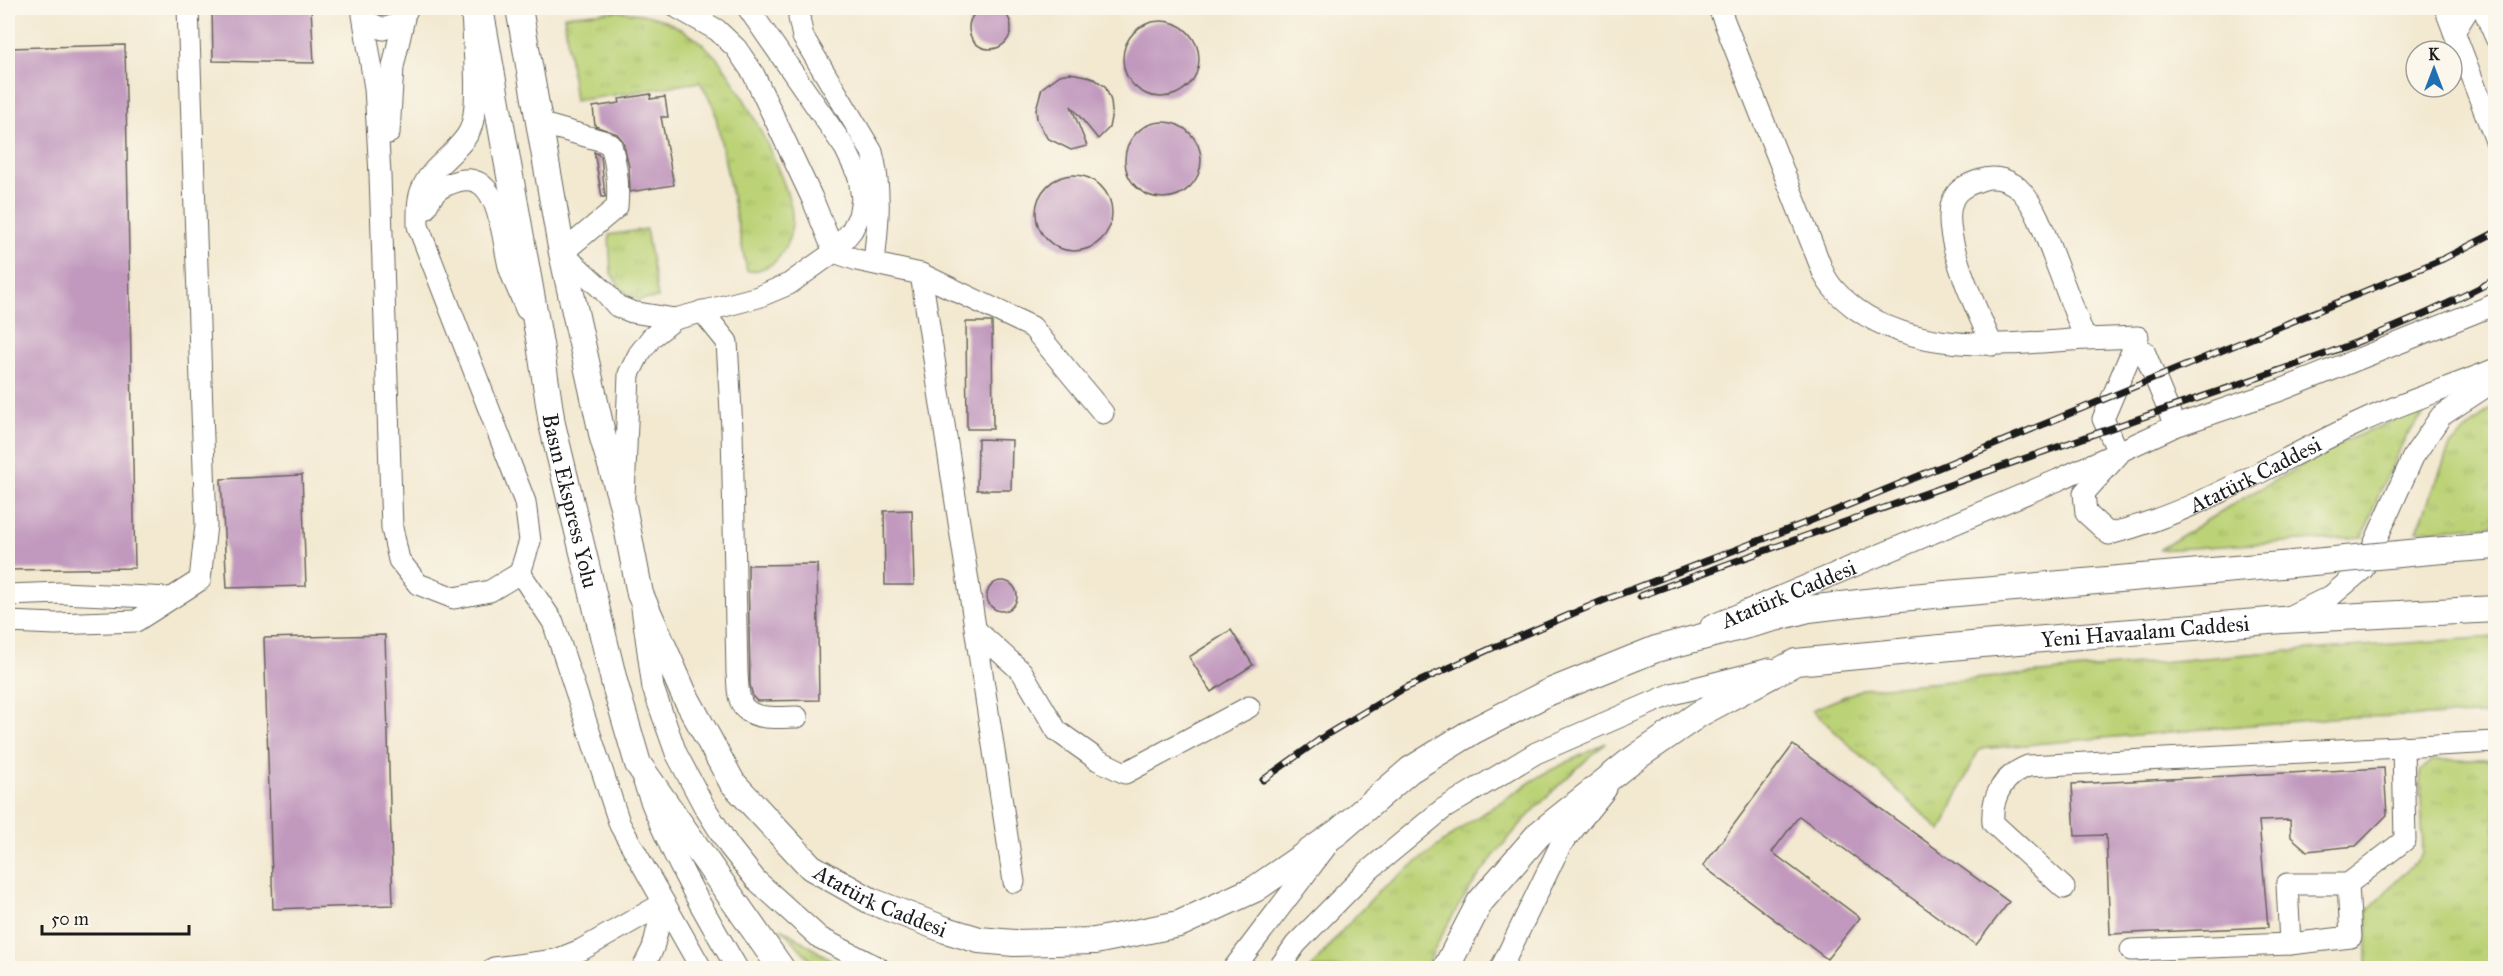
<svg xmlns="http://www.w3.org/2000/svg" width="2503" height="976" font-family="'IM FELL Great Primer',serif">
<defs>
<pattern id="grass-tufts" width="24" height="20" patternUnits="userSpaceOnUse" patternTransform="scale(1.5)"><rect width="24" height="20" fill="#bbd276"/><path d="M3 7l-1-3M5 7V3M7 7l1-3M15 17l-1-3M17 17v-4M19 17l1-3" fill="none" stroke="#a0b466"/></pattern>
</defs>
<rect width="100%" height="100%" fill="#fbf7ec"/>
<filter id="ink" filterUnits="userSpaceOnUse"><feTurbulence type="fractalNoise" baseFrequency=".0167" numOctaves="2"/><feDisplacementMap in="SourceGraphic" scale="12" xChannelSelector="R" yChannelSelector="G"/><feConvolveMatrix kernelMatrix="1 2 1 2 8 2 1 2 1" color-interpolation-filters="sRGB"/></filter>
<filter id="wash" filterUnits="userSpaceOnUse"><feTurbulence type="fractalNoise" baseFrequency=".008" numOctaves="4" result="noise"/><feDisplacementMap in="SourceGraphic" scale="24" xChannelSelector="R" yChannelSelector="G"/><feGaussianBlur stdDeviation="1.35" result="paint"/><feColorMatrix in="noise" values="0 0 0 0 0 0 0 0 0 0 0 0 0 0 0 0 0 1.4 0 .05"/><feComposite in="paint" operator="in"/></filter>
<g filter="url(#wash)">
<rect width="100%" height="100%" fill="#f3e9d1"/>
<g fill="url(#grass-tufts)" stroke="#6c7749" stroke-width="1.5">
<path d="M 618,11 C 629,13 640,13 650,16 C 672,21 698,38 713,54 C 737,77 789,181 792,214 C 793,230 789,244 779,257 C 773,266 757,272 747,271 L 714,107 L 700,82 L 575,101 L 564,16 Z"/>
<polygon points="646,229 658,298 638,300 620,288 611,273 609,235"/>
<polygon points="2433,403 2407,435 2380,491 2363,537 2159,550 2233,504 2341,443"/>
<polygon points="2495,404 2495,525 2417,531 2450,446"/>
<polygon points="2495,637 2495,715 2342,717 1979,749 1941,831 1812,710 1862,689 2260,653"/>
<path d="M 1606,743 C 1531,806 1465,878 1426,968 L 1311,968 L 1340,933 L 1379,891 L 1468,823 L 1543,774 Z"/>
<polygon points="2433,760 2495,760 2495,968 2367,968 2367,911 2423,854 2420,771"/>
<polygon points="781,928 844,968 818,968"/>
</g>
<g id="blocks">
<g fill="#c199be">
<circle cx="990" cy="28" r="21"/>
<polygon points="212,8 311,8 314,63 213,61"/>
<circle cx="1161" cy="59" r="38"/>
<polygon points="125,45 135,568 8,570 8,48"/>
<polygon points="1070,73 1091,77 1105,86 1111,101 1112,112 1109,128 1098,139 1071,106 1087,146 1071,150 1047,138 1037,119 1036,109 1042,88 1060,75"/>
<polygon points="651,94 650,99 665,97 668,117 661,117 674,185 630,192 629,167 623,141 617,134 595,126 593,107 620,103 619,99"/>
<circle cx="1163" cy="160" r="38"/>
<polygon points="594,152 601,156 605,197 602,197"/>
<circle cx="1074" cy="213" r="38"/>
<polygon points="966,322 992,322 993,429 967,429"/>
<polygon points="978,439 1012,440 1011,490 977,490"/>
<polygon points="302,475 306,586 227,588 221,479"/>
<polygon points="912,510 914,585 885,585 884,511"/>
<polygon points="817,564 819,700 757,701 753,697 750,685 748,565"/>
<circle cx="1002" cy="596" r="15"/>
<polygon points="1231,630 1253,665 1211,692 1189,657"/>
<polygon points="385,635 393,905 273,909 264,638"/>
<polygon points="1793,745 2009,902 1976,945 1799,816 1772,852 1860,918 1827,959 1703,866"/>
<polygon points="2384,768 2387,815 2356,846 2307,851 2291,837 2290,820 2259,821 2268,927 2110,934 2106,835 2075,836 2072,784"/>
</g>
</g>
</g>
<g filter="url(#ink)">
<use href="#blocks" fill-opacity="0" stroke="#67645b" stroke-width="1.5"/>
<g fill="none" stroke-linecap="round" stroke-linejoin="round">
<defs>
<g id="minor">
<polyline points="362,8 368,22 383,29 398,24 407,10"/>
<polyline points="678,8 717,30 736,48 753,73 812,198 834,252 857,260 921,274 1032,327 1103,413"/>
<path d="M 802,8 L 799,18 L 803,37 L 872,152 C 882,190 878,225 874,263"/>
<path d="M 1719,8 L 1823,272 C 1830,288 1842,298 1856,309 C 1922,356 2009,344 2085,339"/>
<polyline points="2445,8 2496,141"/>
<polyline points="2483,8 2496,38"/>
<path d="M 363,15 L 375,88 L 380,175 L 392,528 L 399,560 L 418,584 L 454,598 L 490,591 L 520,573 L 530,541 L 525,502 L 418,226 C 418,215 417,200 422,189 C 431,166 457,154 469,132 C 481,109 473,42 472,12"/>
<polyline points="2454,32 2469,8"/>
<path d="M 539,123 L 603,141 L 611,145 C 617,166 619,186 617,207 L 562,253 L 604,291 L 617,306 L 632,312 L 675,319"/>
<polyline points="389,133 393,67 404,18"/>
<path d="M 425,209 C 434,191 438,187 458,181 C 500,169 502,240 509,266 C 513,281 521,295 526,309"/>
<polyline points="921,274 1014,882"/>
<path d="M 702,311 L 727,342 L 732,429 L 737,673 C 738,683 737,697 743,706 C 753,721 782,717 797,717"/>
<path id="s1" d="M 1992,345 C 1979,313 1932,223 1957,193 C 1963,186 1972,183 1981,180 C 1995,175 2012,180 2022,192 C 2037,209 2044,232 2052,253 C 2063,282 2074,310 2085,339 L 2138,337 L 2103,419 L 2119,454 L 2084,493 L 2086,513 L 2109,534 C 2199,512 2279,459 2363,421 C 2406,401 2452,387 2496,369"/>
<polyline points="2144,351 2175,426"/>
<polyline points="624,496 629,374 639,354 652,337 675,319 758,297 789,284 834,252 852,230 859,216 862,199 859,177 845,148 748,8"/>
<polyline points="520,573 553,622 620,825 701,968"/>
<polyline points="8,595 61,593 171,598"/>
<polyline points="642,608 653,688 676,753 704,806 729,846 756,880 820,938 879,968"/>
<polyline points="2286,618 2331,596 2363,569 2413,457 2441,416 2496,380"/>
<polyline points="8,622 56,624 136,621 200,580 206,525 188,8"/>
<path id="s2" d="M 1711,626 L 2058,480 L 2175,426 L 2281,390 L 2496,304"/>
<polyline points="977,631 1022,672 1057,731 1098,760 1125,773 1249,707"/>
<path d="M 644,782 C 667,848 702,909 737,968"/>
<path d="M 2064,888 L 1993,823 C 1991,796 2003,776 2028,766 L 2496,742"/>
<polyline points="2290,944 2287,884 2348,884"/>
<polyline points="2131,950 2290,944 2351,937 2348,884 2405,840 2403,746"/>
<polyline points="494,968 556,960 581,950 664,903"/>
<polyline points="643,968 653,948 664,903"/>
<polyline points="1234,968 1328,844"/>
<polyline points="1279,968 1296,944 1368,871 1443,809 1536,753 1672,694 1770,669"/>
<polyline points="1501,968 1560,846 1606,789"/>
</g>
<g id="major">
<path id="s3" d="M 480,8 L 540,344 L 552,424 L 615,685 L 638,764 L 781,968"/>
<path id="s4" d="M 519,8 L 562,253 L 603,438 L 623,506 L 640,594 L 684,694 L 732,782 L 811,867 L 871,901 L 946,930 L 979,940 L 1014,943 L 1095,941 L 1179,924 L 1255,889 L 1338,832 L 1410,770 L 1473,731 L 1547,693 L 1656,649 L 1809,609 L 1900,598 L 2281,565"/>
<polyline points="2431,551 2496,546"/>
<path id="s5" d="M 1446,968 L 1480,902 L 1539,834 L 1628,763 L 1699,714 L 1796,662 L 1982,644 L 2282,620 L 2496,609"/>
</g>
</defs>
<use href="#minor" stroke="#67645b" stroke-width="23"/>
<use href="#major" stroke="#67645b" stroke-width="28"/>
<use href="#minor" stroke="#fff" stroke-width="21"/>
<use href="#major" stroke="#fff" stroke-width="26"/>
<defs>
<g id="rail">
<path d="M 1640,596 C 1808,534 1977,475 2146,416 C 2264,375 2385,339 2496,279"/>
<polyline points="1263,780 1326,735 1401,690 1490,649 1602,601 1805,523 2443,259 2496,232"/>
</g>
</defs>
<use href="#rail" stroke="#1c1c1c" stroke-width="7"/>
<use href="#rail" stroke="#fbf7ec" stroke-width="4.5" stroke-dasharray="14" stroke-linecap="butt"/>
<defs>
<polyline id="major-bridge" points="2281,565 2431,551"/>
</defs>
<use href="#major-bridge" stroke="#67645b" stroke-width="28" stroke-linecap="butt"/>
<use href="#major-bridge" stroke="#fff" stroke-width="26"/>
</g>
</g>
<g text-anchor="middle" stroke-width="4.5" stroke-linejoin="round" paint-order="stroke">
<g font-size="22" fill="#1c1c1c" stroke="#fbf7ec">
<text dy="8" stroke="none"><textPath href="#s1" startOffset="837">Atatürk Caddesi</textPath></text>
<text dy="8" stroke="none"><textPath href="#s3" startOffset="501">Basın Ekspress Yolu</textPath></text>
<text dy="8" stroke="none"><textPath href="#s2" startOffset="84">Atatürk Caddesi</textPath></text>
<text dy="8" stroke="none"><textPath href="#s5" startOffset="825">Yeni Havaalanı Caddesi</textPath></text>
<text dy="8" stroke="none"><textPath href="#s4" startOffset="1002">Atatürk Caddesi</textPath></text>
</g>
</g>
<rect width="2503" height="976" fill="none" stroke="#fbf7ec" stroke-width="30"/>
<g transform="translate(2434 69)"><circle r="28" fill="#fbf7ec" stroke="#a29f99" stroke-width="1.5"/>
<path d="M0-4.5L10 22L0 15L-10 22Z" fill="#1f6fb2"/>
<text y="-9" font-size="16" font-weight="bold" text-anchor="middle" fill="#1c1c1c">K</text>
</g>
<path d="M42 925v9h147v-9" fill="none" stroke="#1c1c1c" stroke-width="3"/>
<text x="51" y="925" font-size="18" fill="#1c1c1c" stroke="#fbf7ec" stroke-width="4.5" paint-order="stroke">50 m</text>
</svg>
